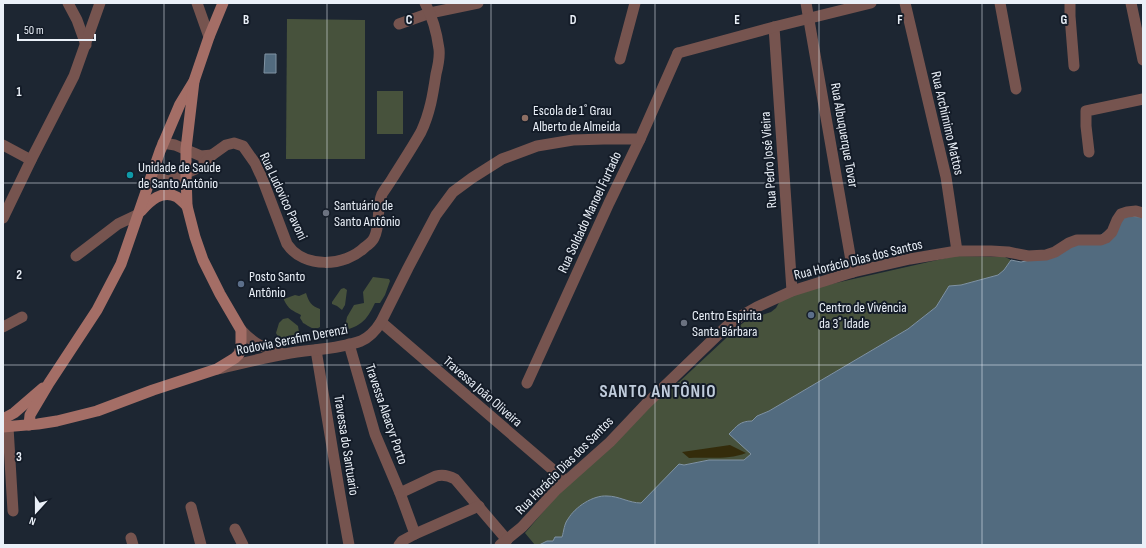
<svg xmlns="http://www.w3.org/2000/svg" width="1146" height="548" font-family="'Sofia Sans Condensed',sans-serif">
<rect width="100%" height="100%" fill="#1d2632"/>
<g fill="#47523c">
<polygon points="287,19 365,20 365,159 286,159"/>
<rect x="377" y="91" width="26" height="43"/>
<polygon points="955,256 1005,257 1011,260 1004,270 998,275 961,285 949,286 936,307 908,329 769,411 757,416 752,421 745,421 751,454 744,460 709,460 684,465 641,503 635,503 620,498 607,496 586,502 568,519 565,526 562,537 553,541 547,541 539,545 535,545 525,533 567,484 669,386 679,382 739,326 747,320 771,312 776,308 781,299 796,292"/>
<path d="M 373,277 L 389,279 L 390,281 L 385,295 L 380,303 L 375,303 C 368,317 364,324 349,329 L 345,327 L 347,317 L 354,305 L 364,303 L 363,292 Z"/>
<polygon points="344,288 347,290 345,305 342,310 337,306 332,304 332,302 341,289"/>
<path d="M 306,293 C 309,302 311,306 320,309 L 320,327 C 313,331 309,326 303,323 L 302,321 L 300,318 L 301,315 C 293,311 288,309 284,300 L 284,299 L 295,295 L 299,296 Z"/>
<path d="M 288,318 L 298,326 L 299,332 L 307,335 L 305,339 C 294,340 281,344 276,333 L 279,323 L 283,319 Z"/>
</g>
<path fill="#342c0b" d="M 730,445 L 746,453 C 729,460 707,457 689,458 L 682,452 Z"/>
<g fill="#526b7f" stroke="#8093a3">
<polygon points="265,54 276,54 276,73 264,73"/>
<path d="M 1124,216 L 1143,217 L 1143,545 L 539,545 L 547,541 L 553,541 L 555,537 L 562,537 C 564,531 564,524 568,519 C 575,507 593,495 607,496 C 619,496 629,503 641,503 L 679,464 L 684,465 L 709,460 L 744,460 L 751,454 L 729,434 C 737,426 740,421 752,421 L 757,416 L 769,411 L 908,329 L 936,307 L 949,286 L 961,285 L 998,275 L 1004,270 L 1011,260 L 1021,262 L 1030,260 L 1079,242 L 1092,243 Z"/>
</g>
<g fill="none" stroke-linecap="round" stroke-linejoin="round">
<g stroke="#76544f" stroke-width="11">
<polyline points="68,3 77,20 86,45"/>
<polyline points="197,3 209,37"/>
<polyline points="806,3 853,272"/>
<polyline points="905,3 946,177 957,251"/>
<polyline points="1000,3 1016,89"/>
<polyline points="1070,3 1070,16 1074,66"/>
<polyline points="1131,3 1143,60"/>
<polyline points="399,24 430,13 478,3"/>
<polyline points="774,27 792,291"/>
<polyline points="678,53 774,27 871,3"/>
<polyline points="620,59 635,3"/>
<polyline points="163,143 175,145 201,156 212,155"/>
<polyline points="3,145 31,160"/>
<polyline points="1089,152 1086,126 1086,111 1143,99"/>
<path d="M 154,169 C 158,176 161,180 169,181 L 202,166 L 212,155 L 226,145 L 234,143 L 243,146 L 255,163 L 262,178 L 287,244 C 304,269 345,267 365,247 C 368,245 372,242 374,238 C 381,225 376,208 382,194 C 385,189 389,184 392,179 C 402,163 412,148 421,132 C 430,113 433,94 436,74 C 438,66 440,57 439,49 C 437,34 432,16 425,3"/>
<polyline points="3,218 31,160 74,76 100,3"/>
<polyline points="76,256 118,224 137,215"/>
<polyline points="381,322 566,481"/>
<polyline points="3,327 22,317"/>
<polyline points="349,344 375,434 400,493 415,534"/>
<polyline points="316,350 340,495 349,545"/>
<polyline points="527,383 609,203 640,139"/>
<polyline points="8,427 13,511"/>
<path d="M 400,493 L 436,476 C 443,474 448,475 455,479 L 507,540"/>
<polyline points="191,507 201,545"/>
<polyline points="235,529 243,545"/>
<polyline points="131,538 133,545"/>
<polyline points="399,545 402,541 415,534 479,506"/>
</g>
<g stroke="#76544f" stroke-width="11">
<path d="M 241,330 C 256,346 264,348 284,354"/>
<path d="M 218,369 C 240,364 262,358 285,354 C 310,349 337,350 361,341 C 370,337 376,330 381,322 L 408,268 L 436,215 L 453,192 L 472,178 L 502,159 L 537,146 L 573,140 L 604,139 L 640,139 L 678,53"/>
<polyline points="500,545 522,527 555,491 610,442 646,404 726,327 741,316 757,307 792,291 853,272 910,259 957,251 991,251 1008,252 1028,256 1046,255 1055,252 1069,243 1077,240 1101,240 1106,238 1112,232 1117,220 1121,214 1127,212 1136,211 1143,213"/>
</g>
<g stroke="#a46e66" stroke-width="11">
<path d="M 141,211 C 150,201 162,189 177,197 C 180,199 184,203 187,206"/>
<polyline points="3,419 14,413 43,388"/>
<polyline points="29,425 30,415 49,383 97,310 121,264 160,151 180,104 194,81 209,37 223,3"/>
<polyline points="3,427 38,424 57,421 97,411 153,390 217,369 235,358 239,354 241,347 241,330 220,294 203,260 195,237 187,206 186,174 186,149 194,81"/>
</g>
</g>
<path fill="none" stroke="#eaf0f8" stroke-width="1" stroke-opacity="0.55" d="M 164,3 L 164,545M 327,3 L 327,545M 491,3 L 491,545M 655,3 L 655,545M 819,3 L 819,545M 982,3 L 982,545M 3,183 L 1143,183M 3,365 L 1143,365"/>
<circle fill="#8d6e63" stroke="#141c28" stroke-width="1.5" cx="525" cy="118" r="4"/>
<circle fill="#0f9aa8" stroke="#141c28" stroke-width="1.5" cx="130" cy="175" r="4"/>
<g fill="#6b7280" stroke="#141c28" stroke-width="1.5">
<circle cx="326" cy="213" r="4"/>
<circle cx="684" cy="323" r="4"/>
</g>
<g fill="#5c6f8a" stroke="#141c28" stroke-width="1.5">
<circle cx="241" cy="284" r="4"/>
<circle cx="811" cy="315" r="4"/>
</g>
<g text-anchor="middle" stroke-width="4" stroke-linejoin="round" paint-order="stroke">
<g font-size="14" fill="#eaf0f8" stroke="#141c28" text-anchor="start">
<text x="533" y="115">Escola de 1˚ Grau<tspan x="533" dy="16">Alberto de Almeida</tspan></text>
<text x="138" y="172">Unidade de Saúde<tspan x="138" dy="16">de Santo Antônio</tspan></text>
<text x="334" y="210">Santuário de<tspan x="334" dy="16">Santo Antônio</tspan></text>
<text x="249" y="281">Posto Santo<tspan x="249" dy="16">Antônio</tspan></text>
<text x="819" y="312">Centro de Vivência<tspan x="819" dy="16">da 3˚ Idade</tspan></text>
<text x="692" y="320">Centro Espirita<tspan x="692" dy="16">Santa Bárbara</tspan></text>
</g>
<g font-size="14" fill="#eaf0f8" stroke="#141c28">
<text transform="translate(948 123) rotate(77)" y="5">Rua Archimimo Mattos</text>
<text transform="translate(845 135) rotate(80)" y="5">Rua Albuquerque Tovar</text>
<text transform="translate(768 160) rotate(-94)" y="5">Rua Pedro José Vieira</text>
<text transform="translate(284 196) rotate(65)" y="5">Rua Ludovico Pavoni</text>
<text transform="translate(589 212) rotate(-65)" y="5">Rua Soldado Manoel Furtado</text>
<text transform="translate(858 259) rotate(-14)" y="5">Rua Horácio Dias dos Santos</text>
<text transform="translate(292 339) rotate(-11)" y="5">Rodovia Serafim Derenzi</text>
<text transform="translate(483 391) rotate(41)" y="5">Travessa João Oliveira</text>
<text transform="translate(387 414) rotate(71)" y="5">Travessa Aleacyr Porto</text>
<text transform="translate(347 445) rotate(81)" y="5">Travessa do Santuario</text>
<text transform="translate(564 465) rotate(-45)" y="5">Rua Horácio Dias dos Santos</text>
</g>
<g font-size="18" font-weight="bold" letter-spacing="1" fill="#c0ccdc" stroke="#141c28">
<text x="658" y="397">SANTO ANTÔNIO</text>
</g>
</g>
<g font-size="13" text-anchor="middle" font-weight="bold" fill="#eaf0f8" stroke="#141c28" stroke-width="4" stroke-linejoin="round" paint-order="stroke">
<text x="246" y="24">B</text>
<text x="409" y="24">C</text>
<text x="573" y="24">D</text>
<text x="737" y="24">E</text>
<text x="900" y="24">F</text>
<text x="1064" y="24">G</text>
<text x="19" y="96">1</text>
<text x="19" y="279">2</text>
<text x="19" y="461">3</text>
</g>
<rect width="1146" height="548" fill="none" stroke="#eaf0f8" stroke-width="8"/>
<g transform="translate(36 512) rotate(201)" stroke="#141c28" stroke-width="3" paint-order="stroke">
<path d="M0-3L7 15L0 10L-7 15Z" fill="#eaf0f8"/>
<text y="-6" font-size="11" font-weight="bold" text-anchor="middle" fill="#eaf0f8">N</text>
</g>
<path d="M18 34v6h77v-6" fill="none" stroke="#eaf0f8" stroke-width="2"/>
<text x="24" y="34" font-size="12" fill="#eaf0f8" stroke="#141c28" stroke-width="3" paint-order="stroke">50 m</text>
</svg>
